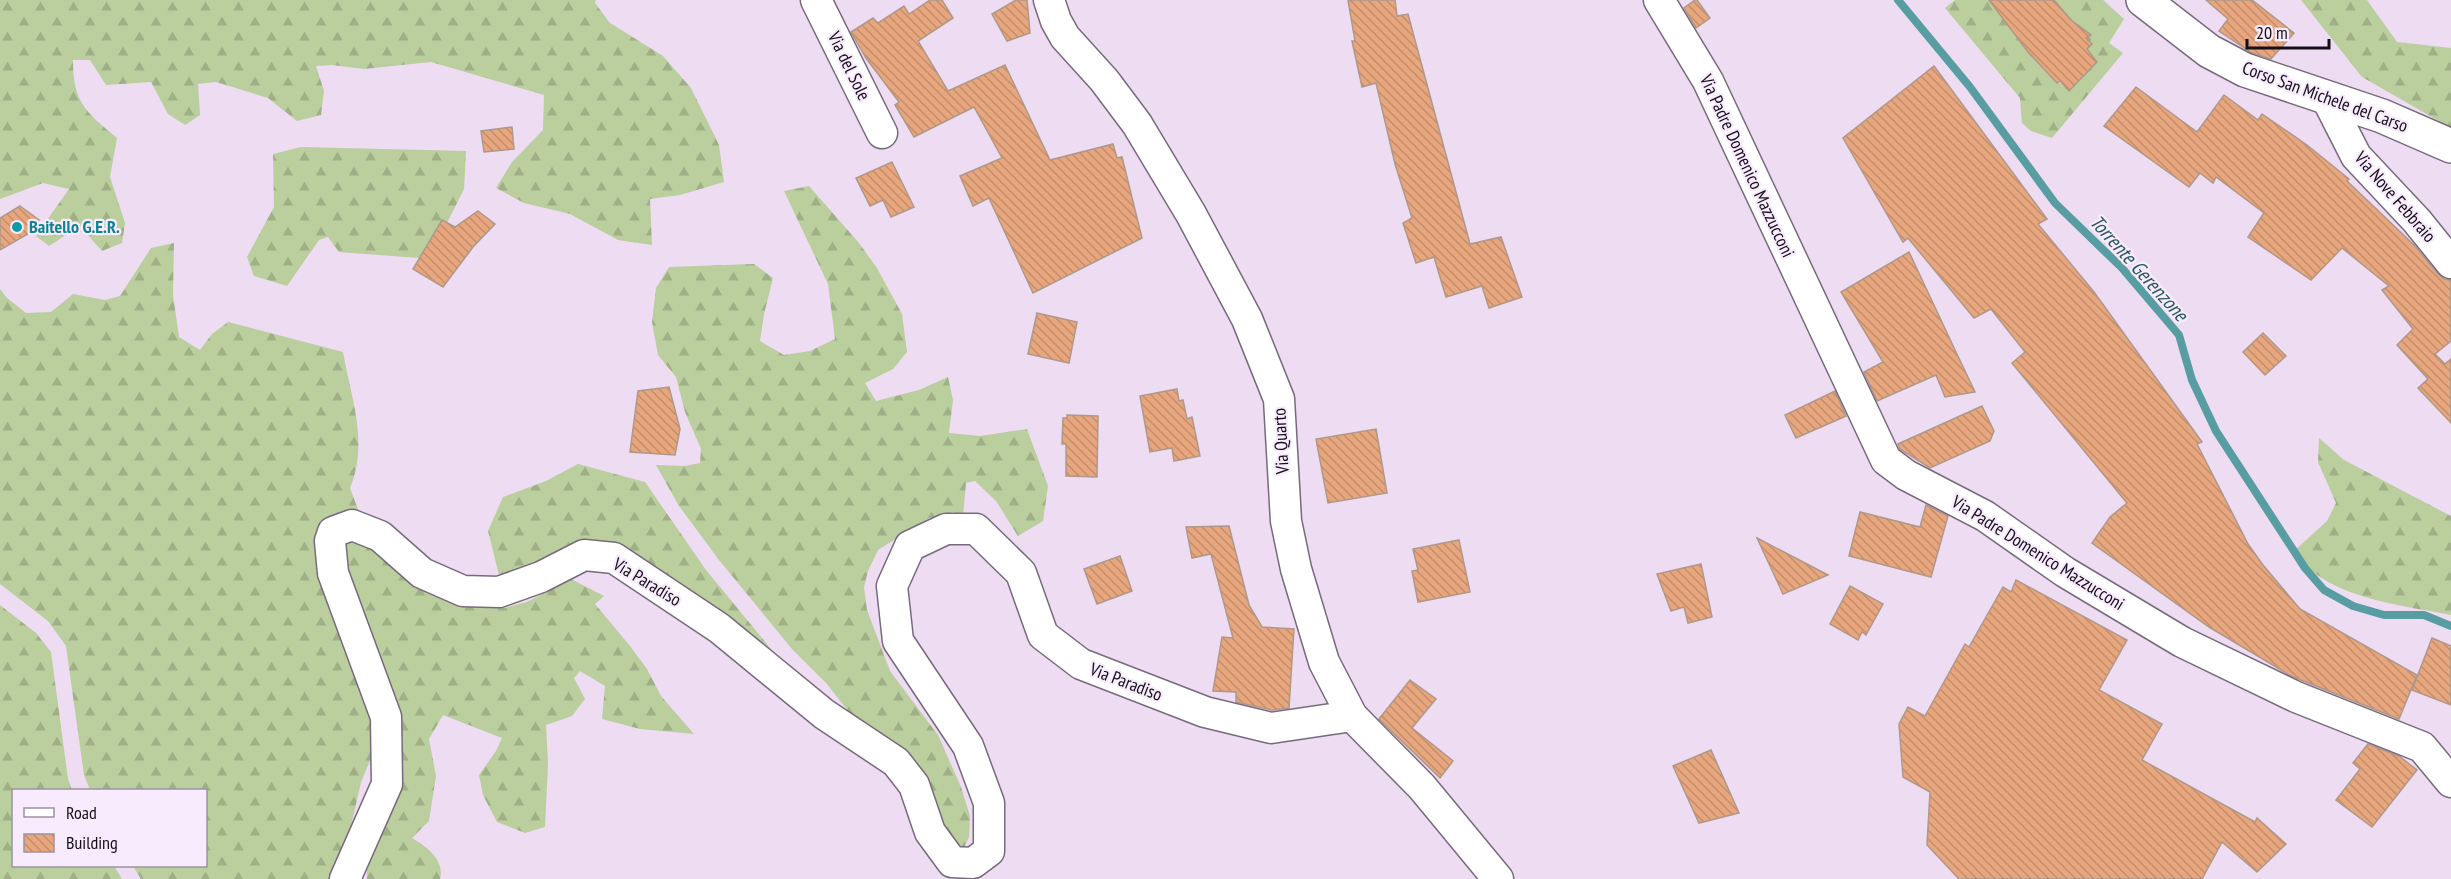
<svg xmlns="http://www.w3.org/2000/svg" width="2451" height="879" font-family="'PT Sans Narrow',sans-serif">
<defs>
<pattern id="forest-firs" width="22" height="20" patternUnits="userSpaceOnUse" patternTransform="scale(1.5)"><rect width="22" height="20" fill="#bace9e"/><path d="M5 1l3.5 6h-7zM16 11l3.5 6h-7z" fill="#9fb087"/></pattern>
<pattern id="building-back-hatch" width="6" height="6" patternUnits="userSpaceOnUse" patternTransform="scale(1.5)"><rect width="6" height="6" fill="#e7a67d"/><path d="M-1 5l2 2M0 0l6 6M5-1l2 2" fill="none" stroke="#c58e6b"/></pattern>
</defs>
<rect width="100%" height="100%" fill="#eddcf2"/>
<g fill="url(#forest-firs)">
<path d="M 0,0 L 596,0 L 595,3 L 610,23 L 663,56 L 691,88 L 719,145 L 724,182 L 680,195 L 650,199 L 652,245 L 618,240 L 570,214 L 524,203 L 496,188 L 512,162 L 543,130 L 544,95 L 431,62 L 364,69 L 332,65 L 316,66 L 324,91 L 321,115 L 297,121 L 268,98 L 216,82 L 198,84 L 200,115 L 185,125 L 168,114 L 151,82 L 106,85 L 90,60 L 73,60 C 73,103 86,112 117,138 L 110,177 L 125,223 L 122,243 L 102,251 L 85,232 L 72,231 L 49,246 L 36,236 L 69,189 L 43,183 L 0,199 Z"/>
<polygon points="1955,0 2012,0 2045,70 2069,91 2097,61 2087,49 2092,44 2086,38 2088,36 2050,0 2103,0 2124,19 2109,43 2123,53 2052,138 2031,131 2022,123 2020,98 1945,8"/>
<polygon points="2301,0 2367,0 2397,42 2451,48 2451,128 2362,77"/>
<polygon points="301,147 466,151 464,189 447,223 442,220 419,258 339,252 328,237 319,240 287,286 254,276 247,257 274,207 273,154"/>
<polygon points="809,186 859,243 877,268 902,314 907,352 893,369 865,383 876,401 919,390 948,377 953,400 949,433 980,436 1027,429 1048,486 1043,521 1018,536 996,501 975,481 966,483 963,516 953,512 929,518 878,550 868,571 864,587 867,610 890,671 938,735 961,787 970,816 969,837 963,850 958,851 827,684 792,649 719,560 679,506 656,465 685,466 700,463 701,449 685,412 676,377 658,355 652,322 656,288 669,267 754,264 773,278 764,314 760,341 784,355 810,351 835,339 828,284 784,191"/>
<path d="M 174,243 L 173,295 L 179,337 L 200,350 L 212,334 L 228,322 L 343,352 C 351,398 369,442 350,488 L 360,515 L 326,522 L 377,744 L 361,782 L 352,822 L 351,879 L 141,879 L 133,866 L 206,866 L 206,790 L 90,790 L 84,775 L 66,646 L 48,621 L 0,584 L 0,289 L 7,298 L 26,313 L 51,312 L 73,294 L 105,300 L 120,296 L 151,248 Z"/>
<path d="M 2319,438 L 2344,460 L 2451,516 L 2451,615 C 2397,604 2329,599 2293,552 L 2327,521 L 2336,503 L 2318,462 Z"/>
<polygon points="578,464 645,482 706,570 780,660 618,551 500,579 488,531 503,497 546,481"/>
<path d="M 346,532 L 451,602 L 477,608 L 504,608 L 527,602 L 571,579 L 604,596 L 595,604 L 630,646 L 647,669 L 661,696 L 694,734 L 640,729 L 602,719 L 605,686 L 580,671 L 574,678 L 585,699 L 572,716 L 546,725 L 548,764 L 545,827 L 525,833 L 497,822 L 483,795 L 479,775 L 496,751 L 502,738 L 443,715 L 429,739 L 436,776 L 429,821 L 412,838 C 427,847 445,860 440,879 L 367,879 L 367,848 L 386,768 L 344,577 Z"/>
<polygon points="0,605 36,633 51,652 68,779 72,790 14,790 14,866 114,866 122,879 0,879"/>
</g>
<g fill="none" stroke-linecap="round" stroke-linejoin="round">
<polyline stroke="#589da2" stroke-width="8" points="1898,0 1970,87 2055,203 2122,268 2179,335 2192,380 2216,431 2305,568 2324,590 2353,606 2384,615 2424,615 2451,626"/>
</g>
<g fill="url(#building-back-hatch)" stroke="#af988a" stroke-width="1.5">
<polygon points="930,0 942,0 953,18 918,41 948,91 1005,65 1050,160 1113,144 1117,158 1122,157 1142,238 1033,293 989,198 973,206 960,176 1002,158 974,107 914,137 895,105 899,102 866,58 851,32 873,18 878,23 904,6 909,14"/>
<polygon points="1016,0 1027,0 1030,33 1007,41 992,14"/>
<polygon points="1348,0 1395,0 1397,16 1408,14 1470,244 1501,237 1522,297 1489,308 1482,286 1446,297 1434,257 1416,263 1403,223 1412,218 1395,164 1376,83 1362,87 1352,41 1355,41"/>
<polygon points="1695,0 1697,0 1710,18 1696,28 1684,8"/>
<polygon points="1989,0 2054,0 2071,20 2091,35 2086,38 2092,44 2087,49 2097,62 2069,91 2060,81 2057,83 2028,52"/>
<polygon points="2206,0 2252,0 2294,33 2271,59 2252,53 2219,31 2228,19"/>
<polygon points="1934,66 2047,219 2038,224 2094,292 2202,442 2197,444 2248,544 2263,565 2300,609 2417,675 2399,719 2291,676 2209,627 2092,543 2110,517 2127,503 2012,363 2025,352 1991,309 1974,318 1908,238 1903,242 1843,138"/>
<polygon points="2136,87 2197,132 2224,95 2258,120 2262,114 2307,145 2349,179 2347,181 2414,245 2438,274 2444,279 2451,280 2451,341 2435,354 2445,364 2451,359 2451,423 2418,388 2428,379 2397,345 2413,329 2382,290 2389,286 2342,248 2311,280 2248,237 2264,213 2216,177 2213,183 2200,173 2189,187 2104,126"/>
<polygon points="512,127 514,149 484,152 481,131"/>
<polygon points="892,162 914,207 891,217 883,200 870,206 856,178"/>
<polygon points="20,206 39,220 28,234 0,250 0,218"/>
<polygon points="478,211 495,224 473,247 443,287 413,269 442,220 455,227"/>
<polygon points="1909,252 1956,352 1975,392 1945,397 1936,375 1877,401 1864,372 1883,362 1841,292"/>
<polygon points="1037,313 1077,322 1069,363 1028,354"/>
<polygon points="2263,333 2286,356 2265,375 2243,352"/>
<polygon points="669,387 680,429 675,455 630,452 638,391"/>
<polygon points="1177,389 1179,401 1183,400 1187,419 1192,417 1200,456 1174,461 1172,448 1150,452 1140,396"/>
<polygon points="1835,391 1846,416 1796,438 1785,415"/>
<polygon points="1982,406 1994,431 1990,441 1930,468 1900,449 1898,444"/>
<polygon points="1067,415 1098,416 1097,477 1066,476 1066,444 1062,444 1063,418 1067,418"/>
<polygon points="1376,429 1387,493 1328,503 1316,439"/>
<polygon points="1926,505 1948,516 1931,577 1849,556 1860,512 1920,527"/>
<polygon points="1229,526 1249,605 1262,627 1294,629 1289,708 1272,710 1236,702 1236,692 1213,691 1222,637 1233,638 1211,554 1192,558 1186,527"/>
<polygon points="1757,538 1828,575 1783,594"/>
<polygon points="1459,540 1470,592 1418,602 1412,571 1418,570 1413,549"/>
<polygon points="1120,556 1132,591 1097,604 1084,569"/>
<polygon points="1701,564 1712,617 1688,623 1684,607 1671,611 1657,574"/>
<polygon points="2016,580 2127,640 2099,690 2162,724 2142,760 2255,822 2257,818 2286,844 2257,872 2222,842 2202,879 1959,879 1927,845 1930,792 1903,777 1899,724 1908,707 1925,716 1965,644 1969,647 2003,587 2011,592"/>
<polygon points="1850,586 1883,604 1866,635 1862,632 1858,640 1830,624"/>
<polygon points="2432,638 2451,646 2451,705 2412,690"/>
<polygon points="1410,680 1436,699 1412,728 1453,761 1440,778 1379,719"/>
<polygon points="2368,744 2399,756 2417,770 2372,827 2336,800 2360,769 2353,763"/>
<polygon points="1711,750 1739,813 1699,823 1673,766"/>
</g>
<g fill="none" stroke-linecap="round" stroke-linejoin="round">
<defs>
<g id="minor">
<polyline points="816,0 882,133"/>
<polyline points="1049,0 1056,21 1065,37 1104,80 1137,124 1191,214 1247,319 1279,399 1286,521 1296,569 1324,662 1352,716 1422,787 1498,879"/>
<polyline points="1659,0 1708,81 1886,460 1906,475 1985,516 2065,572 2182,642 2296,697 2422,747 2451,782"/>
<polyline points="2326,97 2356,156 2417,221 2451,263"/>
<polyline points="345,879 387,784 386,717 333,573 330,541 333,532 352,525 380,536 422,573 463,591 499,592 541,577 584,555 614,558 719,628 824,714 896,762 914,785 930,832 952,862 973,863 989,851 989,803 968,746 898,641 892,586 910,546 946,529 976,529 1021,573 1043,635 1081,664 1205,712 1271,728 1352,716"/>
</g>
<polyline id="secondary" points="2143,0 2209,51 2245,70 2382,116 2451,146"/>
</defs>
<use href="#minor" stroke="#786a7d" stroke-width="33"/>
<use href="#secondary" stroke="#786a7d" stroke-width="36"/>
<use href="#minor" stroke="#fff" stroke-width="30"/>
<use href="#secondary" stroke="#fff" stroke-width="33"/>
</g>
<circle fill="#0f9aa8" stroke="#f8ebfd" stroke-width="2" cx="17" cy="227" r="6"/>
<g text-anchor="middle" stroke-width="4.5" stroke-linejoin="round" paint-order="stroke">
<g font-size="18" fill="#140f16" stroke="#f8ebfd">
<text transform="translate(849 66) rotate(64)" y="6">Via del Sole</text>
<text transform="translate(2325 97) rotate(20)" y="6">Corso San Michele del Carso</text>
<text transform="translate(1747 166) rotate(65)" y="6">Via Padre Domenico Mazzucconi</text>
<text transform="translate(2395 197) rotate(49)" y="6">Via Nove Febbraio</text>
<text transform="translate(1281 441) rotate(-93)" y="6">Via Quarto</text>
<text transform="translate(2038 553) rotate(32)" y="6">Via Padre Domenico Mazzucconi</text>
<text transform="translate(647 582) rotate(31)" y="6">Via Paradiso</text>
<text transform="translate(1126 682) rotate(21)" y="6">Via Paradiso</text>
</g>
<g font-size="18" font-weight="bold" fill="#0d838f" stroke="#f8ebfd" text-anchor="start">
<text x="29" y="233">Baitello G.E.R.</text>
</g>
<g font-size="20" font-style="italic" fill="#2a5859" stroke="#f8ebfd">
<text transform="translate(2139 268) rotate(48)" y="7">Torrente Gerenzone</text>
</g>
</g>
<rect x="12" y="789" width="195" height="78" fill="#f8ebfd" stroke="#9d93a1" stroke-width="1.5"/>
<rect x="24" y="808" width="30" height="9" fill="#ffffff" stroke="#9d93a1" stroke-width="1.5"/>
<text x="66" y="819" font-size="18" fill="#140f16">Road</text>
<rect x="24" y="834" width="30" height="18" fill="url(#building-back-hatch)" stroke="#9d93a1" stroke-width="1.5"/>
<text x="66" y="849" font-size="18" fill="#140f16">Building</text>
<path d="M2247 39v9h82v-9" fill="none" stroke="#140f16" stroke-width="3"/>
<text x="2256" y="39" font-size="18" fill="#140f16" stroke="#f8ebfd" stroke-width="4.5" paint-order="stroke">20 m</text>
</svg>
